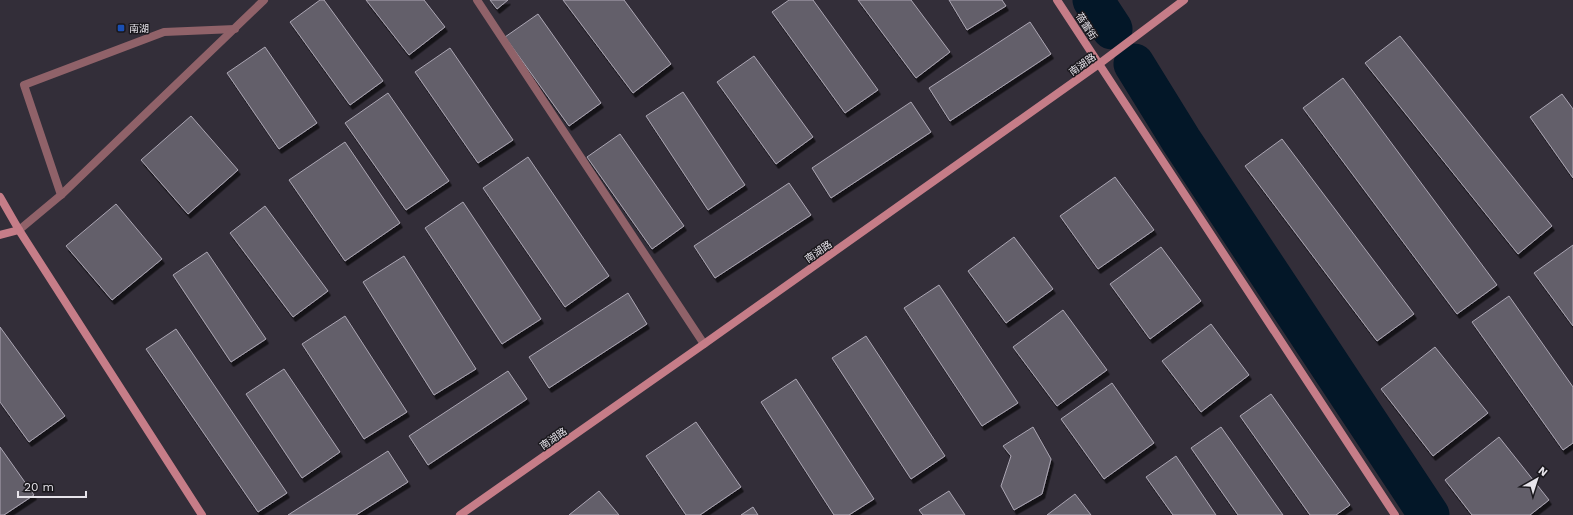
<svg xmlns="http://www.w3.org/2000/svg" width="1573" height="515" font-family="'Work Sans','Noto Sans SC',sans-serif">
<defs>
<filter id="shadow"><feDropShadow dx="2.5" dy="4.5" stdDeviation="0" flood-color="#0009"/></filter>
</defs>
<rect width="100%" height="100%" fill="#332e39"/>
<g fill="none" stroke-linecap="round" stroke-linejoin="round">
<g stroke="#031728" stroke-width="41">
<polyline points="1093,0 1112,29"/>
<polyline points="1134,64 1181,140 1429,515"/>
</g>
</g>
<g fill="#645f6b" stroke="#aba6b3" filter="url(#shadow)">
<polygon points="320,0 324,0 383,81 350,105 290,22"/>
<polygon points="366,0 424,0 445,27 409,55"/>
<polygon points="490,0 508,0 497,9"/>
<polygon points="563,0 624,0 671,64 633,93"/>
<polygon points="789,0 813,0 878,90 845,113 772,12"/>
<polygon points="858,0 911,0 950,52 916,78"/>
<polygon points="949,0 1002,0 1006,6 967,30"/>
<polygon points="538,14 601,103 569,126 505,37"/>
<polygon points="1030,22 1051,54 950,121 929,88"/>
<polygon points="1400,36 1552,226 1518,254 1365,63"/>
<polygon points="265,47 317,123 279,149 227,73"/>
<polygon points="450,48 513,140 478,163 415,72"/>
<polygon points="754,56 813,137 776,164 717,82"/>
<polygon points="1343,78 1497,285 1457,314 1303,108"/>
<polygon points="683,92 745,185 708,210 646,116"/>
<polygon points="388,93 449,181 406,210 345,123"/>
<polygon points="1562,94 1573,109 1573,178 1530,117"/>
<polygon points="911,102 931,132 831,198 812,168"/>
<polygon points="191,116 238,170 188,214 141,160"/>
<polygon points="620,134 684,226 652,249 587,157"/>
<polygon points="1282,139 1414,314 1377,341 1245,166"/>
<polygon points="345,142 400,223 345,261 289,180"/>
<polygon points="528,157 609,276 565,307 483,188"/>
<polygon points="1115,177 1154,230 1098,269 1060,216"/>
<polygon points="789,183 811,215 715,278 694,246"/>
<polygon points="463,202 541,319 502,344 425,228"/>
<polygon points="116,204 162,259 112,300 66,246"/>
<polygon points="265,206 328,291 293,317 230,233"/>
<polygon points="1014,237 1053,289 1006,323 968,271"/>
<polygon points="1573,245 1573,326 1534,273"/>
<polygon points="1161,247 1201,301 1150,339 1110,284"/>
<polygon points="207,252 266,339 231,362 173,275"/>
<polygon points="404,256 476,369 434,395 363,282"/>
<polygon points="939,285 1018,403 982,426 904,308"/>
<polygon points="628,293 647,324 549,388 529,357"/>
<polygon points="1509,296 1573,387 1573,443 1563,450 1472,322"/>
<polygon points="1063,310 1107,370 1057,406 1013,347"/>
<polygon points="345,316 407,412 364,439 302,344"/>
<polygon points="1211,324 1249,375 1201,412 1162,361"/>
<polygon points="0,327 65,416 29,442 0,402"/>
<polygon points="176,329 287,493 258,512 146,349"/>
<polygon points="866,336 945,456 911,479 832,358"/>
<polygon points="1435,347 1488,413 1433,456 1381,389"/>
<polygon points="284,369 340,452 302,478 246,394"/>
<polygon points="508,371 527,399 428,465 409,436"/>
<polygon points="796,379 874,499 849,515 834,515 761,402"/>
<polygon points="1112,383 1154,443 1104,479 1061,419"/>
<polygon points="1271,394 1350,505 1336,515 1310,515 1240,416"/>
<polygon points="696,422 741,487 700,515 686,515 646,456"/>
<polygon points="1033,427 1051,459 1042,494 1014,510 1001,486 1011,456 1003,446"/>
<polygon points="1221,427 1283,515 1238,515 1191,448"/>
<polygon points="1499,437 1549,500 1530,515 1472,515 1445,480"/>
<polygon points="0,447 34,495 4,515 0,515"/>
<polygon points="388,451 408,482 356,515 288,515"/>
<polygon points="1176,456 1216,515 1173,515 1146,477"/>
<polygon points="599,491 619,515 569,515"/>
<polygon points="949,491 965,515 923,515 919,510"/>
<polygon points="1075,494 1091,515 1047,515"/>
<polygon points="753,507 758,515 741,515"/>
</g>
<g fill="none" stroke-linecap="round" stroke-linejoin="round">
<polyline stroke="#906269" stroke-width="8" points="61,195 24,85 164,32 235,29"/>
<g stroke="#906269" stroke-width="8">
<polyline points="477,0 704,344"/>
<polyline points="19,230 61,195 264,0"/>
</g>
<g stroke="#c67d88" stroke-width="8">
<polyline points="1057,0 1395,515"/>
<polyline points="0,197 19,230 202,515"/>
<polyline points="0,235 19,230"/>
<polyline points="460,515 704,344 1099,64 1184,0"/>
</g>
</g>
<rect fill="#1a4fb4" stroke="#1a181d" stroke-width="1.5" x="117" y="24" width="8" height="8" rx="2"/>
<g text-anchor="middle" stroke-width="3" stroke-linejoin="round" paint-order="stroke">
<g font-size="10" fill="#e7e4eb" stroke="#1a181d">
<text transform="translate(1087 26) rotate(57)" y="4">蓓蕾街</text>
<text transform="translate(1082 64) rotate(-36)" y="4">南湖路</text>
<text transform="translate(818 251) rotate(-35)" y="4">南湖路</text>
<text transform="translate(553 438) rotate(-35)" y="4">南湖路</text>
</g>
<g font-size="10" fill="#e7e4eb" stroke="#1a181d" text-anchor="start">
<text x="129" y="32">南湖</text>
</g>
</g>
<g transform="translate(1537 479) rotate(39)" stroke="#1a181d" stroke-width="3" paint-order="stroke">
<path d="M0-3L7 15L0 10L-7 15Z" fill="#e7e4eb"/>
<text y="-6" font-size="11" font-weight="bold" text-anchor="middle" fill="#e7e4eb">N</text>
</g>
<path d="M18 491v6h68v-6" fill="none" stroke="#e7e4eb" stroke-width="2"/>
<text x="24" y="491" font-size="12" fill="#e7e4eb" stroke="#1a181d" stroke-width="3" paint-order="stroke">20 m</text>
</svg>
